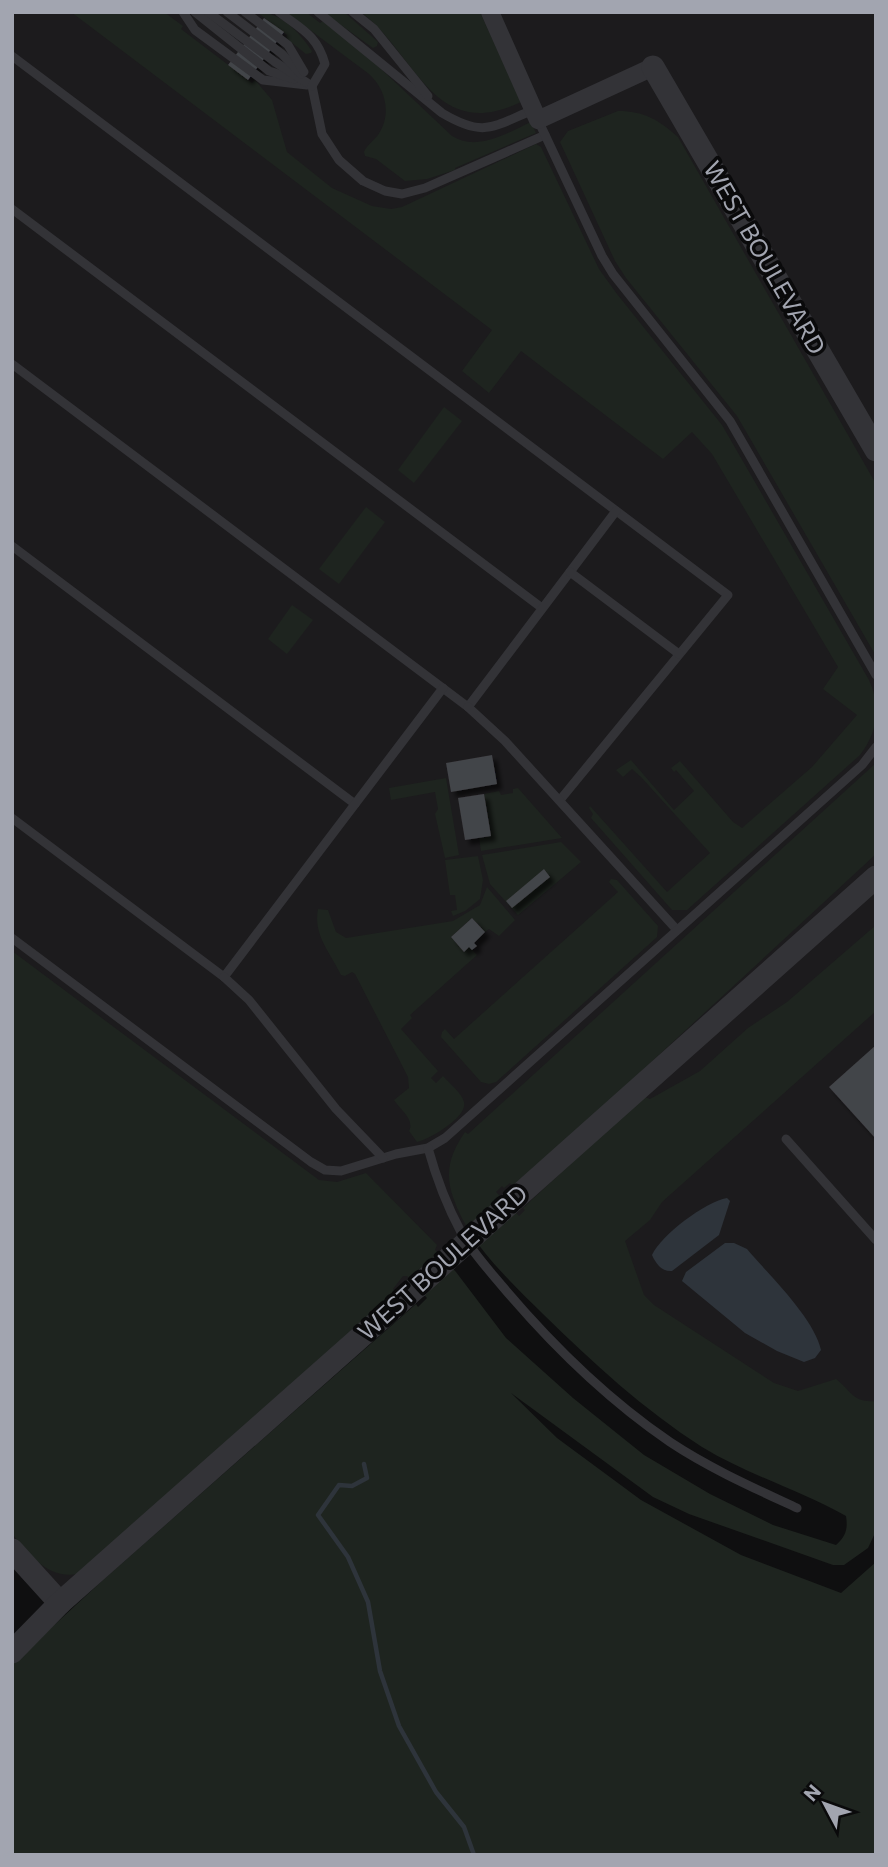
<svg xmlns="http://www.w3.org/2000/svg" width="888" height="1867" font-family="Commissioner,sans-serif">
<defs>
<filter id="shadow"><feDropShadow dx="5" dy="5" stdDeviation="2" flood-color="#0009"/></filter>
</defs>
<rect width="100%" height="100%" fill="#0f0f10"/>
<polygon fill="#1c1b1d" points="12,12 876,12 876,1458 506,1212 60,1603 12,1564"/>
<g fill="#1e241f">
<path d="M 71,12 L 164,12 L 183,26 L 181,29 L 252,83 L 255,80 L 272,100 L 287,152 L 332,188 L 372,206 L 391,209 L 402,207 L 536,144 L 541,147 L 599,269 L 617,294 L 722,425 L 869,680 C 881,706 878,732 860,755 L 687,910 L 672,910 L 591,818 L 593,814 L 589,808 L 590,806 L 667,892 L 710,853 L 641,777 L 632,769 L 623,777 L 616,770 L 631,760 L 674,810 L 694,791 L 676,770 L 674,772 L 671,768 L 680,761 L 733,822 L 742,828 L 812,767 L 857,715 L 823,689 L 838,667 L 712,454 L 692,432 L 663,459 L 521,351 L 489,393 L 462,371 L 492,330 Z"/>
<path d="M 257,12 C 281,12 299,32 312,51 L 311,53 L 306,54 L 286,38 L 287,35 Z"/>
<path d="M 286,12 L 306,12 L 320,23 L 323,21 L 361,50 L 452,136 C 478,152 507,133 531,122 L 536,133 L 455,168 L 455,170 L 427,179 L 405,181 L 376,159 L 365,156 L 364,152 C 367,145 373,141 378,135 C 392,115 386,89 369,74 Z"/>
<polygon points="327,12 344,12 378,42 377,46 373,48 327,15"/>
<path d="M 361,12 L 480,12 L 521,102 C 434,144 417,55 361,12 Z"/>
<path d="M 618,111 C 644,111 659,120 678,137 L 876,484 L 876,656 L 737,416 L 626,278 L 615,261 L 560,142 L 568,131 Z"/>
<polygon points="444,407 462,421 414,483 398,470"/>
<polygon points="366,507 385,522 339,584 319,569"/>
<polygon points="292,605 313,620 287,654 268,639"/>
<path d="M 876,763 L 876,854 L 553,1153 L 513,1186 L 510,1183 L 504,1188 L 502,1186 L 496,1192 L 519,1216 L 525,1210 L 523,1208 L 641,1099 L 645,1097 L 650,1099 L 700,1071 L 748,1028 L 787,1002 L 876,925 L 876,1011 L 662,1202 L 650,1220 L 625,1241 L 644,1295 L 654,1305 L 774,1383 L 798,1391 L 836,1379 C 852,1391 852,1403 876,1401 L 876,1531 L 868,1548 L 844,1565 L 833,1565 L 689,1514 L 653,1497 L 511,1393 L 557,1438 L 641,1500 L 741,1555 L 841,1593 L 876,1562 L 876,1855 L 12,1855 L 12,1664 L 103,1580 L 416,1304 L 418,1307 L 427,1298 L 407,1276 L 403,1276 L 393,1289 L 395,1292 L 78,1574 C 46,1579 31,1555 12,1534 L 12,951 L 319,1180 L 337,1182 L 366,1173 L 437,1245 L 435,1250 L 456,1272 L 506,1338 L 573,1398 L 644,1455 L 710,1494 L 773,1525 L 836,1545 C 846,1536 848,1529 846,1516 C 800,1490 748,1475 702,1447 C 643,1409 593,1363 543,1314 C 509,1280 468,1243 453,1197 C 444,1172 451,1152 465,1132 L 468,1134 Z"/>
<polygon points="446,778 459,855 445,858 435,814 438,809 435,792 391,800 389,788"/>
<polygon points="518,788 562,838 481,851 479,838 491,836 484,794 499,791 501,795 513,793 513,789"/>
<polygon points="561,842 581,862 518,915 490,884 482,855"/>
<polygon points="478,856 483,880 480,899 465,911 453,916 451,911 457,910 455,895 450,895 445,860"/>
<polygon points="611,879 617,880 658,926 657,937 496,1082 489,1084 481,1082 441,1037 442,1032 445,1029 454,1039 618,892 609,882"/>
<path d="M 487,887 L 515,920 L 499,936 L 489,929 L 485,932 L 472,918 L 451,937 L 464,952 L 469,947 L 477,955 L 410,1015 L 412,1018 L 401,1029 L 438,1071 L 431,1078 L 436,1083 L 443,1076 C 449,1083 462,1093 464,1102 C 468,1117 430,1139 417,1142 L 409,1131 C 415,1119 400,1110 394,1100 L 409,1088 L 408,1077 L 355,974 L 352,972 L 345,976 L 341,975 C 330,952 313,935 318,909 L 328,910 L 336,932 L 346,938 L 453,921 L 480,905 Z"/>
</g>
<g fill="#2e343b">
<path d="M 727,1198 L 730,1201 L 719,1235 L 672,1271 C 662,1272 656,1264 652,1255 C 661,1235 705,1202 727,1198 Z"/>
<path d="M 725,1243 L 734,1243 L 747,1249 C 769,1275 814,1318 821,1350 L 815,1358 L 804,1362 L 777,1351 L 745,1333 L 682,1281 L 686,1272 Z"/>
</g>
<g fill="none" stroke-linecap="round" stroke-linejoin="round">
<polyline stroke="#2e343b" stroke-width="4.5" points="364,1464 367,1478 352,1486 339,1485 318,1515 348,1557 368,1602 380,1671 399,1726 436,1792 464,1827 474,1855"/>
</g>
<g fill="#434448" filter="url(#shadow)">
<polygon points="264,18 284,32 248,80 228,65"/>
<polygon points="492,755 497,784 451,792 446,763"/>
<polygon points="484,794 491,836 465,840 458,798"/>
<polygon points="544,869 550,877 512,908 506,901"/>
<polygon points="472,918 485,932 474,943 477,946 472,950 469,947 464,952 451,937"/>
<polygon points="876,1045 876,1139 829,1087"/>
</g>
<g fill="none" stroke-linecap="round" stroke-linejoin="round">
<g stroke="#333337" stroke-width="9">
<polyline points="183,12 195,30 263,80 307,85"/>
<polyline points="195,12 269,71 294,79"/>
<polyline points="208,12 275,62 312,86 322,134 339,160 363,181 385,191 402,194 425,188 545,135"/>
<polyline points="227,12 282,54 301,74"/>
<polyline points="245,12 288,45 304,72"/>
<path d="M 279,12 C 301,29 317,35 325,64 L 312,86"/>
<path d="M 318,12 L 442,113 C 484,138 492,127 533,110"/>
<polyline points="353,12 374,29 428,96"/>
<polyline points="12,56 728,595 560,800"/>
<polyline points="538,120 602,256 613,274 730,421 876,675"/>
<polyline points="12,209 542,608"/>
<polyline points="12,364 468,707 616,511"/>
<polyline points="12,546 355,804"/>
<polyline points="570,572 679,654"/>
<polyline points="468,707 505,741 677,930"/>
<polyline points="12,818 224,977 443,688"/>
<polyline points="12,938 311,1162 325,1170 341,1171 396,1154 428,1148 445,1138 862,765 876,747"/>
<polyline points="224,977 249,1000 336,1109 383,1158"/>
<polyline points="786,1139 876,1240"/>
<path d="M 428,1148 C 436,1177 447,1206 461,1232 C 472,1252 488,1269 503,1287 C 552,1345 607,1399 670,1442 C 709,1468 754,1488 797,1508"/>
</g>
<polyline stroke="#333337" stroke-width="18" points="490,12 538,120 653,67"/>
<g stroke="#333337" stroke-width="23">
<polyline points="653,67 876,450"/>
<polyline points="508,1205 876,877"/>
<polyline points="12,1550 60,1603"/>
<polyline points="12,1652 60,1603 417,1287"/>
</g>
<polyline stroke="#333337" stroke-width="23" points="417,1287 508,1205"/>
</g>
<g text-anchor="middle" stroke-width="7" stroke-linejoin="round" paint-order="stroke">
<g font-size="24" fill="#a2a5b0" stroke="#0a0a0b">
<text transform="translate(764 258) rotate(60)" y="8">WEST BOULEVARD</text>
<text transform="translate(443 1263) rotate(-42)" y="8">WEST BOULEVARD</text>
</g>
</g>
<rect width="888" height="1867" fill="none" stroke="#a2a5b0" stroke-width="28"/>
<g transform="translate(825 1804) rotate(311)" stroke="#0a0a0b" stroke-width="5" paint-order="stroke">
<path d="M0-5L12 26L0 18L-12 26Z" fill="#a2a5b0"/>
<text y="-10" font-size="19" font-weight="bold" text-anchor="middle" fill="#a2a5b0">N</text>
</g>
</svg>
